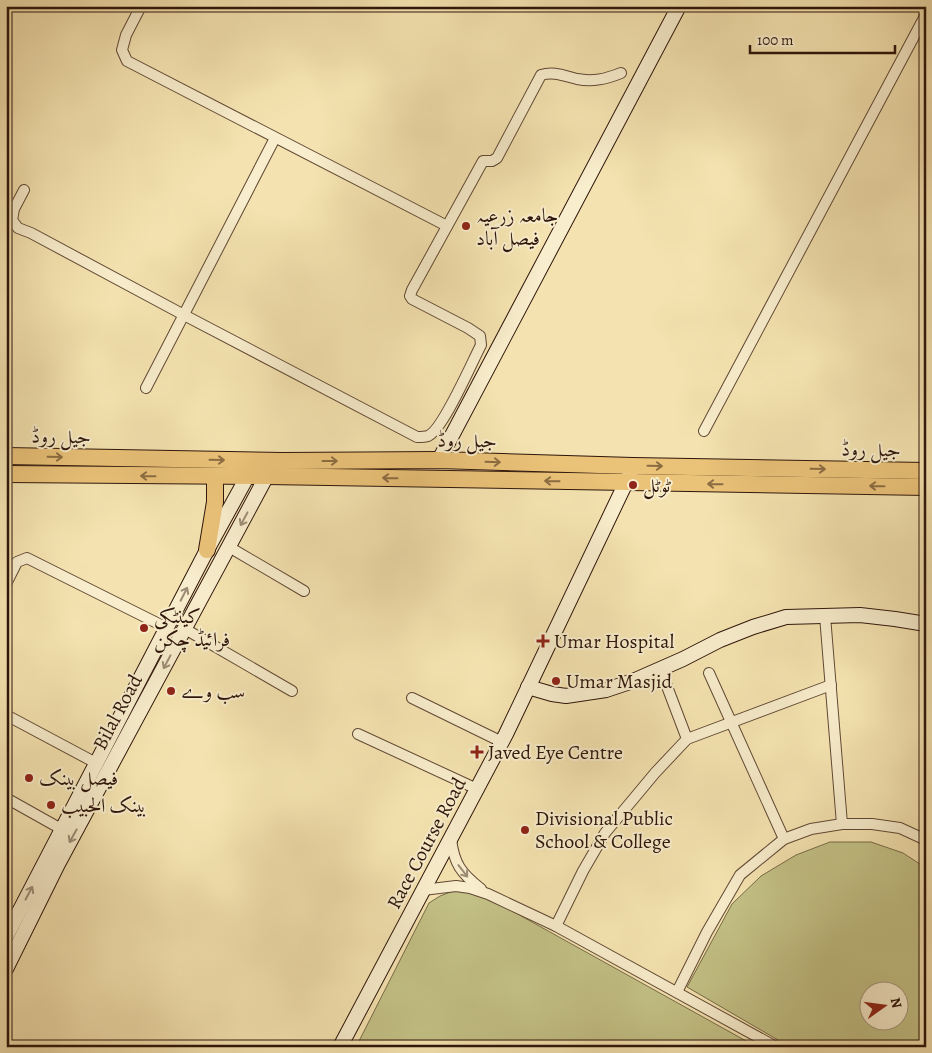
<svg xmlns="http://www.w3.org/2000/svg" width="932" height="1053" font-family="Alegreya,Amiri,serif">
<rect width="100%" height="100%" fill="#f4e3b0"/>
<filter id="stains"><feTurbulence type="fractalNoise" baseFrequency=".004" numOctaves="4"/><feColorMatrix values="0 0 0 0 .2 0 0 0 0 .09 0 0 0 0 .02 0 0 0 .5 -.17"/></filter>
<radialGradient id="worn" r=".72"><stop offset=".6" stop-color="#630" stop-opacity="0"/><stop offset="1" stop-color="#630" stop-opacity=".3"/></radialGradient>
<g fill="#c3c186" stroke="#786b48" fill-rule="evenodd">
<path d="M 830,842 L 871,842 L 903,853 L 926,868 L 926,1047 L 790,1047 L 687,987 L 732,904 L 761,876 L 796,855 ZM 870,990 L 900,990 L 900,1020 L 870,1020 Z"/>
<polygon points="453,891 478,892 757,1047 356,1047 429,903 440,896"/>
</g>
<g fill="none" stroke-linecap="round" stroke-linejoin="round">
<defs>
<g id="street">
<polyline points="141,6 126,35 122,50 127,61 447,226"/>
<path d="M 24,190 L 14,209 L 12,220 L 18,228 L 31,233 L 184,315 L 417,437 C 420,437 425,437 428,436 C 443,430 472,362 481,345 L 480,336 L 468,328 L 412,299 L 410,296 L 412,290 L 483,161 L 492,161 L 497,158 L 541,75 C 554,71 564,76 577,79 C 593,82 606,79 621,73"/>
<polyline points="146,388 275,138"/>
<polyline points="704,431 926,14"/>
<polyline points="229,547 304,591"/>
<polyline points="6,584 17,562 27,558 167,628"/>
<polyline points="825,616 842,824"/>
<polyline points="185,629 292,691"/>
<polyline points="709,673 784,839"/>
<polyline points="412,698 502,742"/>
<polyline points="6,715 96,763"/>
<polyline points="358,734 477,789"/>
<polyline points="687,739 831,685"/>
<polyline points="6,798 63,830"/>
<path d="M 451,839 C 454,864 461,873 481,889"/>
<polyline points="423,890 456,886 470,888 488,894 556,926 776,1047"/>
<polyline points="556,926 583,871 605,833 655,773 687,739 660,668"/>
<polyline points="677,992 707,932 740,875 784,839 811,829 842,824 872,824 900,828 926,840"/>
</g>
<g id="secondary">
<polyline points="439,460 679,6"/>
<polyline points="528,687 552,694 566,696 606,690 633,681 683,659 720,640 753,627 786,617 860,615 895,619 926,624"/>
<polyline points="6,937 207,550 252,468"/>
<polyline points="6,969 58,864 271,468"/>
<polyline points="340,1047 506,734 630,474"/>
</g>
<g id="primary">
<polyline points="6,456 282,461 439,460 633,466 926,471"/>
<polyline points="6,474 267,476 926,487"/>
<polyline points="207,550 215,502 215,476"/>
</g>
</defs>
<use href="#street" stroke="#604834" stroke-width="12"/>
<use href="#secondary" stroke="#2e150b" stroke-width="16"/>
<use href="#primary" stroke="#2e150b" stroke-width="18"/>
<use href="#street" stroke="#f8edcc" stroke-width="10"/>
<use href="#secondary" stroke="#f8edcc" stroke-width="14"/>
<use href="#primary" stroke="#eac278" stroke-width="16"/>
</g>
<defs><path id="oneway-shaft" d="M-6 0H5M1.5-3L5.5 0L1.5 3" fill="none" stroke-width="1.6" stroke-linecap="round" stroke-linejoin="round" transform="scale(1.25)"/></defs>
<g stroke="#8c6c42">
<use href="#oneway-shaft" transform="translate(55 457) rotate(1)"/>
<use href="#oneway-shaft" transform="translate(217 460) rotate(1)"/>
<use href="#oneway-shaft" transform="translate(330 461)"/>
<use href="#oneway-shaft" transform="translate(493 462) rotate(2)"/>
<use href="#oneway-shaft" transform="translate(655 466) rotate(1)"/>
<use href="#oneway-shaft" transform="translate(818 469) rotate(1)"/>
<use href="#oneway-shaft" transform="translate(148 476) rotate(-179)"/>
<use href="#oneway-shaft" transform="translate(390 478) rotate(-179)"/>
<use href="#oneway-shaft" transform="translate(552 481) rotate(-179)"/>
<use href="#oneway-shaft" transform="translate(715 484) rotate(-179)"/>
<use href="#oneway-shaft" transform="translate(877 486) rotate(-179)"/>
</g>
<g stroke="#9d8c75">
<use href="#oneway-shaft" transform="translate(244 519) rotate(118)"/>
<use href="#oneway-shaft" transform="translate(184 594) rotate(-63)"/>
<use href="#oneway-shaft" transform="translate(167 662) rotate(118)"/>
<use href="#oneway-shaft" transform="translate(73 836) rotate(119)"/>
<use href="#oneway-shaft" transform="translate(463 871) rotate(52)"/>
<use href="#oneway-shaft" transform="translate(29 893) rotate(-62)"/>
</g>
<g fill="#8f2418" stroke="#f8edcc" stroke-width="2">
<circle cx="466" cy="226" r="5"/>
<circle cx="633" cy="485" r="5"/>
<circle cx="144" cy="628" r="5"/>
<path d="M540.5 633.5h5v5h5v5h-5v5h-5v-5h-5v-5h5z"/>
<circle cx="556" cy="681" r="5"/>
<circle cx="171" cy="691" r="5"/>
<path d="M474.5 744.5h5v5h5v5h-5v5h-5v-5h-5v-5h5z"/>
<circle cx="29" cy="778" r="5"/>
<circle cx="51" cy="805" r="5"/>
<circle cx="525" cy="830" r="5"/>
</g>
<g text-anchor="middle" stroke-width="4" stroke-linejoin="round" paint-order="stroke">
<g font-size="20" fill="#2e150b" stroke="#f8edcc" text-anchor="start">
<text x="476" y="222">جامعہ زرعیہ<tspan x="476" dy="23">فیصل آباد</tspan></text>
<text x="643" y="492">ٹوٹل</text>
<text x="154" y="623">کینٹکی<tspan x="154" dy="23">فرائیڈ چکن</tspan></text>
<text x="554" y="648">Umar Hospital</text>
<text x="566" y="688">Umar Masjid</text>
<text x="181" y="698">سب وے</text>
<text x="488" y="759">Javed Eye Centre</text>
<text x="39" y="785">فیصل بینک</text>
<text x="61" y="812">بينک الحبيب</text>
<text x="535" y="825">Divisional Public<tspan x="535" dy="23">School &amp; College</tspan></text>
</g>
<g font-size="20" fill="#2e150b" stroke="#f8edcc">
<text transform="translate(61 436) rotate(1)" y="7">جیل روڈ</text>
<text transform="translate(467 440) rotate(1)" y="7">جیل روڈ</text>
<text transform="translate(871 449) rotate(1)" y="7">جیل روڈ</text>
<text transform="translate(117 712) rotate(-62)" y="7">Bilal Road</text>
<text transform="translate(426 843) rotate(-62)" y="7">Race Course Road</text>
</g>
</g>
<rect width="932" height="1053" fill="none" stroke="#f4e3b0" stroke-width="25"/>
<rect x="8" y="8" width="917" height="1038" fill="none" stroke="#2e150b" stroke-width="2.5"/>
<rect x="12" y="12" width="907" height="1028" fill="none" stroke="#2e150b"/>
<g transform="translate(884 1006) rotate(76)"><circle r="24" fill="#f8edcc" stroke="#a7977f"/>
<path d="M0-4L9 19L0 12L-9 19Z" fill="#8f2418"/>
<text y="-8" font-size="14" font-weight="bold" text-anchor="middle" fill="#2e150b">N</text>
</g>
<path d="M750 45v8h145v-8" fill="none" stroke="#2e150b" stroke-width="2.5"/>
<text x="757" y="45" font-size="15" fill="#2e150b" stroke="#f8edcc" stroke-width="4" paint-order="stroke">100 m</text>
<rect width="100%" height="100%" filter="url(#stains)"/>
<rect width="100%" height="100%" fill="url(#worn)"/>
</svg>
